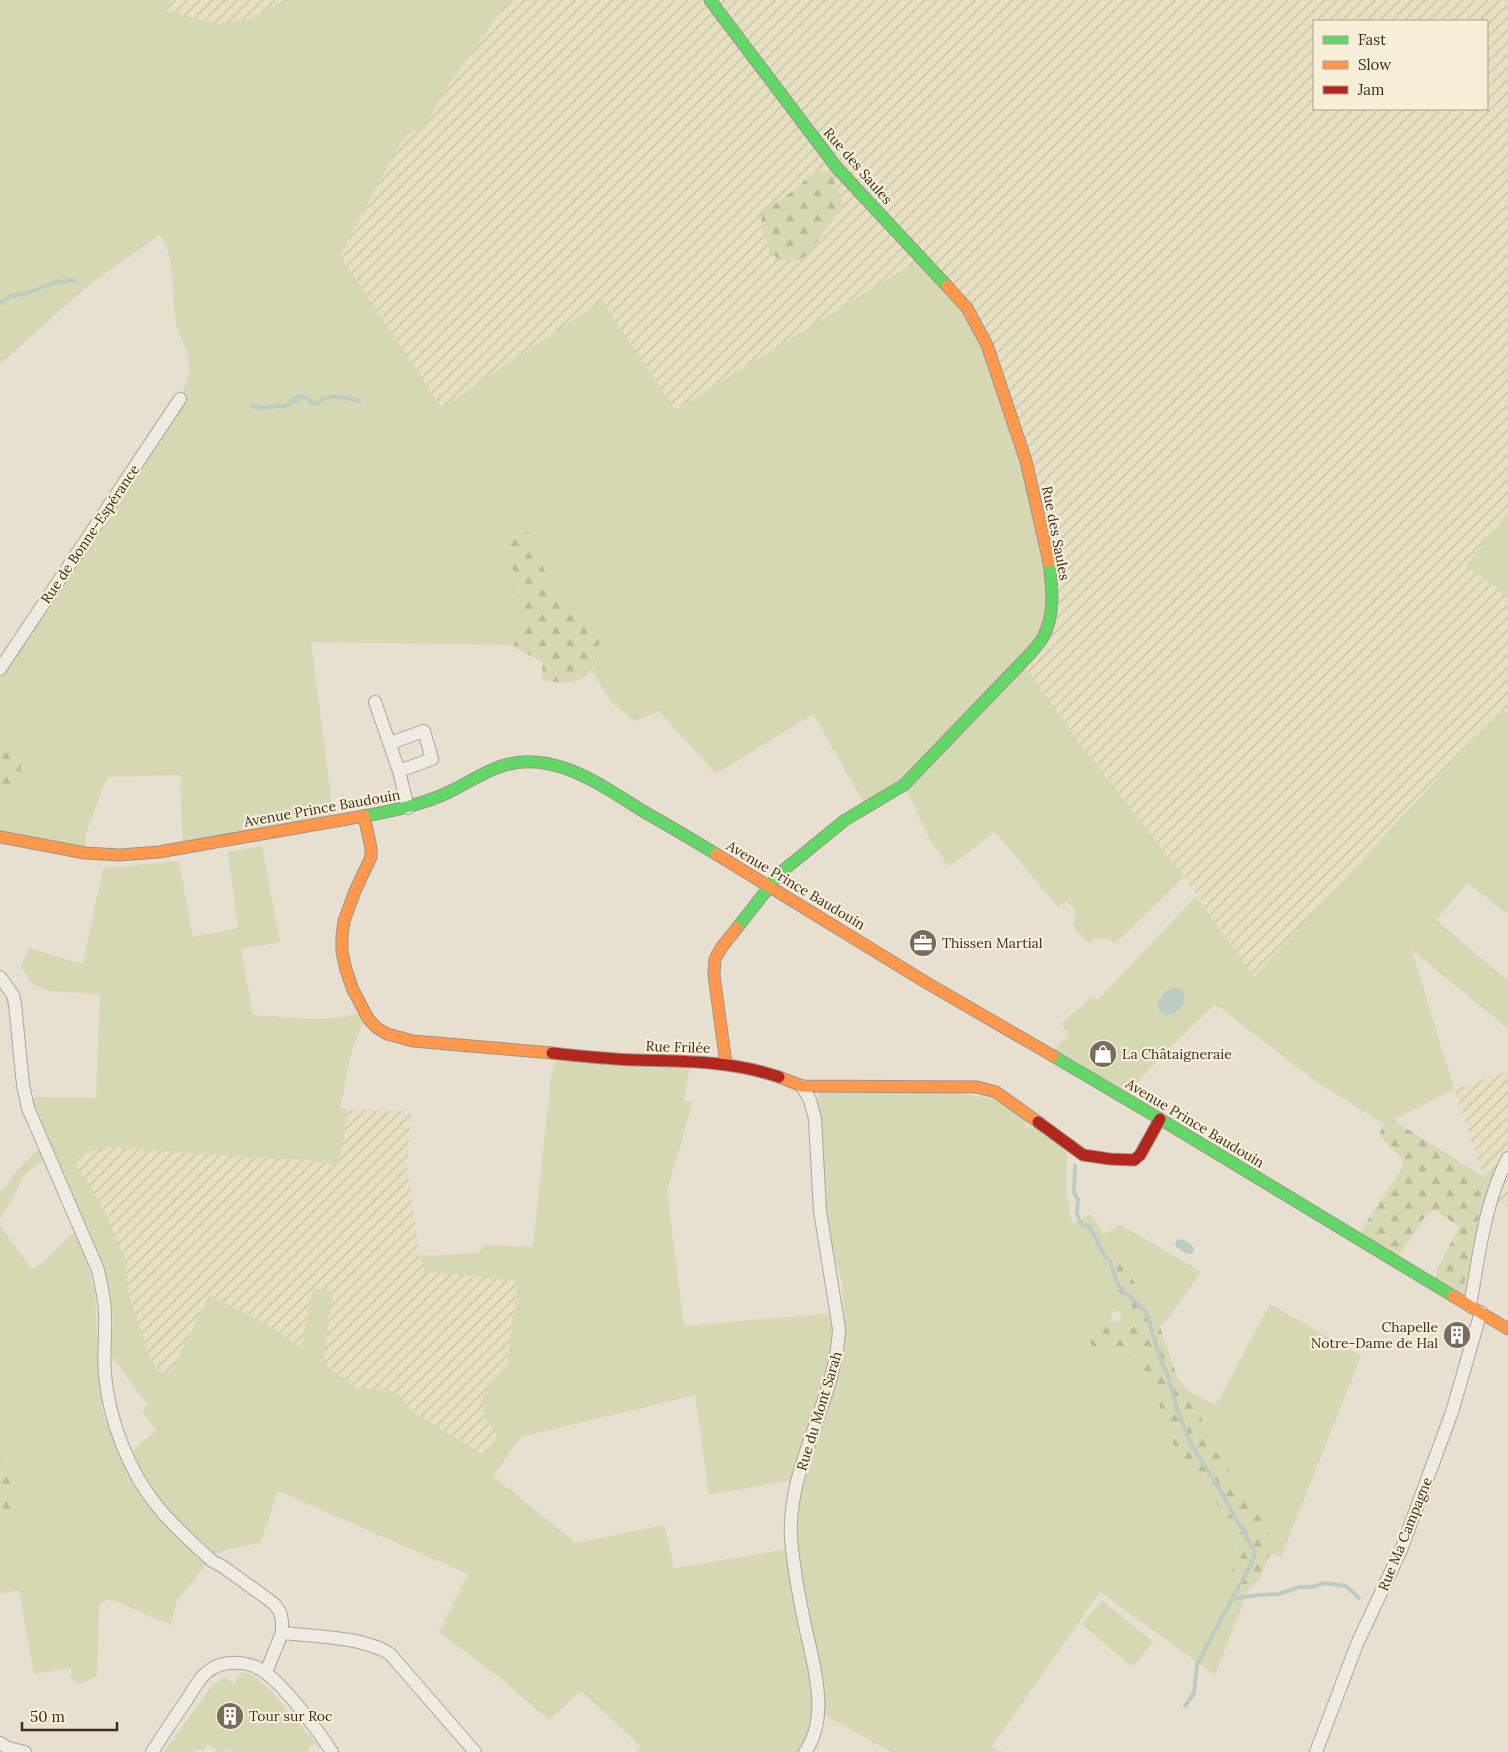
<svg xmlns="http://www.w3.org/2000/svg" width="1508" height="1752" font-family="Lora,serif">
<defs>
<pattern id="farmland-furrows" width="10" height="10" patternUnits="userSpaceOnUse" patternTransform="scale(1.25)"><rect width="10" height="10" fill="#e6dfc2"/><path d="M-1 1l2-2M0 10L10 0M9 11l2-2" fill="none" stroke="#c6c0a6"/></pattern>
<pattern id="forest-firs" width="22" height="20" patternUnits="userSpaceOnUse" patternTransform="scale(1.25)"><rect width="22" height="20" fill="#d6d7b3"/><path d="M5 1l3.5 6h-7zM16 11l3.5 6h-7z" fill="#b9b99a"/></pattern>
</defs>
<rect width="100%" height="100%" fill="#e7e0d1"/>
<g fill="url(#farmland-furrows)" fill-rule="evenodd">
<polygon points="170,0 284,0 251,19 218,24 165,11"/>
<path d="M 513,0 L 1508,0 L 1508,512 L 1466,566 L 1495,586 L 1508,599 L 1508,715 L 1501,709 L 1254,977 L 1184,877 L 1080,744 L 1028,671 L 1021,664 L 922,259 L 675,410 L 602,301 L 442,408 L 340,256 L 395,151 L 407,134 L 424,127 L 444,91 L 506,4 ZM 1314,21 L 1487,21 L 1487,109 L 1314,109 Z"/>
<polygon points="1508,1071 1508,1207 1491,1197 1504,1164 1484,1177 1454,1089"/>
<polygon points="346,1109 411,1111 407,1167 420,1256 425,1271 518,1281 507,1365 489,1384 487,1422 497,1432 495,1443 484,1455 411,1412 401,1397 390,1390 357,1388 270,1326 209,1296 171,1374 157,1371 147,1349 126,1286 127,1270 73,1162 87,1152 108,1147 257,1158 308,1160 337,1165 344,1138"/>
</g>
<g fill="#d6d7b3" fill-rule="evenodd">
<path d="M 0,0 L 170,0 L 166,11 L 218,24 L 251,19 L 284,0 L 513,0 L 506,4 L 444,91 L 424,128 L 407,134 L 395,151 L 340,256 L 442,408 L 602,301 L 675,410 L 921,259 L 967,308 L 1026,461 L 1052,605 L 1021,664 L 1028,671 L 1080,744 L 1184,877 L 1115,944 L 1109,939 L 1096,938 L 1089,943 L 1073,926 L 1076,911 L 1067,901 L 1058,907 L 995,832 L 949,867 L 932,844 L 904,785 L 866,807 L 813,714 L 716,774 L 659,711 L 635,721 L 611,702 L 592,671 L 597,662 L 600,636 L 588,616 C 566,611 546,575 536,555 C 533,549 531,540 530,533 L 520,532 L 510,539 L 509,564 L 520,581 L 516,611 L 523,624 L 513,647 L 508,645 L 311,642 L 334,821 L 183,848 L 180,775 L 107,777 L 86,834 L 85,853 L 0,837 L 0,787 L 11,784 L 20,762 L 0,748 L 0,669 L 180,399 C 186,386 191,373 188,358 C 186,346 178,334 176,322 C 171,295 176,258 160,235 L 91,283 L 0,364 Z"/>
<polygon points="1508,512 1508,599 1495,586 1466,566"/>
<polygon points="1502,709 1508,715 1508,915 1468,883 1436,920 1508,981 1508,1029 1412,950 1454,1089 1393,1120 1387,1121 1384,1124 1315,1081 1215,1004 1162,1056 1141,1078 1126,1099 1050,1054 1068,1035 1062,1023 1093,996 1098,1000 1196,896 1254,977"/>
<path d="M 262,846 L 280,942 L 241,949 L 253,1015 C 289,1017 326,1023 361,1013 L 364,1020 L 352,1050 L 340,1108 L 346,1109 L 344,1138 L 338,1165 L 308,1160 L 257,1158 L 108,1147 L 87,1152 L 74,1162 L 100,1202 L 124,1256 L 127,1270 L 126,1286 L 147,1349 L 157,1371 L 171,1373 L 209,1296 L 270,1326 L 301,1348 L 313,1289 L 333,1292 L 323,1364 L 357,1388 L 390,1390 L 401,1397 L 412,1412 L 484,1455 L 495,1443 L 497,1432 L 487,1422 L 482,1401 L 489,1384 L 507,1365 L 518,1281 L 425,1271 L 420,1256 L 480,1253 L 483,1245 L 533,1247 L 551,1076 L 556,1058 L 690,1067 L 684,1100 L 693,1102 L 667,1191 L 684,1326 L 834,1313 L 837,1333 L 795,1483 L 786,1481 L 709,1495 L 695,1395 L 521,1437 L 493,1476 L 576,1543 L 664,1525 L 674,1568 L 789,1549 L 815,1704 L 811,1732 L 803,1748 L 798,1752 L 635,1752 L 641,1747 L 581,1691 L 549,1720 L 499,1677 L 439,1632 L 468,1574 L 278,1491 L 261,1543 L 234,1548 L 214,1554 L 164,1507 L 149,1485 L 132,1451 L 156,1431 L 142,1411 L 148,1406 L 109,1352 L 114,1321 L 105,1277 L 81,1215 L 37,1121 L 32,1097 L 96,1098 L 100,994 L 48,991 L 33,984 L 21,967 L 28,948 L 83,964 L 103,868 L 179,861 L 193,937 L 238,928 L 228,852 Z"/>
<path d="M 936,1090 L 996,1099 L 1027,1121 L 1023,1128 L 1035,1127 L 1067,1150 L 1066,1186 L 1072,1225 L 1091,1214 L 1104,1234 L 1120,1224 L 1201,1272 L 1165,1323 L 1159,1325 L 1120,1258 L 1116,1288 L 1132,1306 L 1134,1321 L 1121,1321 L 1120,1311 L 1111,1312 L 1112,1321 L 1088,1322 L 1092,1347 L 1126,1349 L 1139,1355 L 1149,1384 L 1163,1414 L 1176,1451 L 1240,1521 C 1238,1542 1233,1561 1230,1582 L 1240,1587 L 1247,1593 L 1215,1675 L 1100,1592 L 992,1746 L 1002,1752 L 891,1752 L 823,1714 L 804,1609 L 795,1522 L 800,1484 L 844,1339 L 844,1310 L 842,1282 L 832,1248 L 828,1218 L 818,1101 L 819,1092 Z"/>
<polygon points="40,1148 44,1160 23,1176 14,1196 0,1219 0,1190 2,1191 17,1170"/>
<polygon points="1506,1163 1470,1306 1460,1293 1465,1281 1486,1182 1484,1177"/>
<polygon points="0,1225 32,1270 43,1262 77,1229 95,1292 99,1379 104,1417 134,1485 179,1539 206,1564 177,1601 171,1625 110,1599 99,1604 97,1676 80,1684 71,1678 71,1668 34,1674 19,1590 0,1594 0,1522 15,1503 7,1462 0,1453"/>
<polygon points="1270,1304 1361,1356 1281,1557 1271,1553 1267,1523 1238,1485 1211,1443 1190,1392 1216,1405"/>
<polygon points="1102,1600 1153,1642 1132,1667 1082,1624"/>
<path d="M 241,1672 L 254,1676 L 270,1690 L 317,1744 L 312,1745 L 307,1752 L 232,1752 L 229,1749 L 225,1752 L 218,1752 L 208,1744 L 203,1750 L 195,1750 L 193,1752 L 164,1752 L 211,1687 L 225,1677 L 234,1684 ZM 227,1707 L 233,1707 L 239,1712 L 240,1717 L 235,1723 L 227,1725 L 222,1720 L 222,1711 Z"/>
</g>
<g fill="url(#forest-firs)">
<polygon points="822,171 835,174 834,180 843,205 809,253 799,260 780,260 770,253 761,225 762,215 770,207 797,188 812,173"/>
<path d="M 520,532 L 530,533 L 535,539 L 535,554 L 558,592 L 579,613 L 588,615 C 592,622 598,630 600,637 C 600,640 599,645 599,649 C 596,680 571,687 543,680 L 542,673 L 543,662 L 513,647 L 523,624 L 516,612 L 520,581 L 509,564 L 505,552 L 510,539 Z"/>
<polygon points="0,748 20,762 21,772 11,784 0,787"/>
<polygon points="1393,1120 1484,1177 1486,1182 1465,1281 1460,1293 1435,1280 1438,1268 1459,1227 1436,1210 1426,1215 1395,1261 1362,1241 1362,1229 1402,1168 1403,1160 1381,1137 1380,1132 1387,1121"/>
<path d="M 1120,1257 L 1159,1325 L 1178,1379 L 1190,1392 L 1198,1409 L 1211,1443 L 1238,1485 L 1267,1523 L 1271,1553 L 1259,1579 L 1247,1593 L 1240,1587 L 1230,1582 C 1233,1561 1238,1542 1240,1521 L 1225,1517 L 1197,1474 L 1176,1451 L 1163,1414 L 1149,1384 L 1139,1355 L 1126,1349 L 1092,1347 L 1084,1326 L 1088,1322 L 1134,1321 L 1132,1306 L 1116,1288 L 1108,1267 Z"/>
<polygon points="0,1453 16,1477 15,1503 0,1522"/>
</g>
<g fill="#bcccc2">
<polygon points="1171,988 1179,988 1183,991 1185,1002 1174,1014 1166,1016 1161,1013 1157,1005 1164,992"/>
<path d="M 1178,1239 C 1184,1239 1192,1244 1194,1249 L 1192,1254 L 1187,1254 L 1176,1247 L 1175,1244 Z"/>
</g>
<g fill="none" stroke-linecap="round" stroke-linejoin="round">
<g stroke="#bcccc2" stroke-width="4">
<polyline points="0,303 11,296 28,293 58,281 62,283 69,280 75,281"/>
<path d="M 252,406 C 267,409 264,407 277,406 C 281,405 284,407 289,405 L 292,400 L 296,402 L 296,398 L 302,396 L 310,400 L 312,404 C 318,404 319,402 323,399 C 334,394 349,399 360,401"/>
<polyline points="1075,1166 1074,1193 1078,1200 1077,1214 1081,1224 1090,1227 1105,1257 1110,1261 1118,1285 1144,1310 1148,1317 1161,1361 1167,1372 1176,1406 1191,1444 1223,1495 1255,1553 1252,1562 1197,1664 1194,1693 1185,1706"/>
<polyline points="1232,1599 1258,1595 1279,1594 1300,1587 1312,1587 1325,1583 1346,1586 1359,1598"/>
</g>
<defs>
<g id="street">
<polyline points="0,669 180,399"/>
<polyline points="375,702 399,771 408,808"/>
<polyline points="390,743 424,731 432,759 399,771"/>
<path d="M 0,977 L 13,995 L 15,1004 L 23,1085 L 28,1108 L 98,1270 C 101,1285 105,1299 105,1314 C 106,1335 103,1355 105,1375 C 109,1420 129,1472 158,1507 C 174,1527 194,1544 212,1561 L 222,1566 L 269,1600 L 275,1605 L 280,1612 L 282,1621 L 282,1633 L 266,1672"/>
<path d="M 802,1086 L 810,1100 L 815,1119 L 820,1211 L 839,1329 C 836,1401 787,1465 791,1538 C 793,1564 798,1591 803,1616 C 811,1657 832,1715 805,1752"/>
<path d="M 1470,1306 C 1479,1256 1484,1204 1508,1158"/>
<path d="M 282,1633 C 313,1636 364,1637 390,1654 L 475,1752"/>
<polyline points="0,1743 8,1748 25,1752"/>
<path d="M 152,1752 C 163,1735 174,1718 186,1701 C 192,1692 197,1681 206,1673 C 222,1659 249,1660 266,1673 C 287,1689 317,1729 332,1752"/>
<polyline points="1316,1752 1357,1644 1401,1550 1452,1412 1481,1312"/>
</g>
<g id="fast">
<polyline points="710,0 837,168 947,286"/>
<path d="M 364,816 C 393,811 421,805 447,793 C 466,784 483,772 502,766 C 552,749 601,785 641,810 C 666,824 691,839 716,854"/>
<path d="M 737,928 L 780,873 L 845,820 L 904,785 L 1030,654 C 1034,649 1039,644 1042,639 C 1056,616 1052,586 1049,562"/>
<polyline points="1053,1056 1160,1119 1453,1296"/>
</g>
<g id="slow">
<polyline points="947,286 967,308 987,345 1026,461 1049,562"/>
<polyline points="364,816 371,848 371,857 355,891 344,921 342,936 342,952 346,970 353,990 369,1020 377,1028 387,1034 413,1041 552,1053"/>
<polyline points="0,837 85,853 120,855 159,852 364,816"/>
<polyline points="716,854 927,983 1053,1056"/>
<polyline points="726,1064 714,975 715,959 721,948 737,928"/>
<polyline points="779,1077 802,1086 977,1087 996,1092 1038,1122"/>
<polyline points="1453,1296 1508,1329"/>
</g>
<g id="jam">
<path d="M 552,1053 C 579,1056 607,1059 636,1060 C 685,1061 732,1061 779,1077"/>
<polyline points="1038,1122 1083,1155 1110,1159 1134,1160 1140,1155 1160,1119"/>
</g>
</defs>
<use href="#street" stroke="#ada599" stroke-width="14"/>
<use href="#fast" stroke="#9c958a" stroke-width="13"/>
<use href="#slow" stroke="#9c958a" stroke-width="13"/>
<use href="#jam" stroke="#9c958a" stroke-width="13"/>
<use href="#street" stroke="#efebe3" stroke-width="12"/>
<use href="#fast" stroke="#63d668" stroke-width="11"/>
<use href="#slow" stroke="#ff974d" stroke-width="11"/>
<use href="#jam" stroke="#b3261e" stroke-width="11"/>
</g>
<defs>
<symbol id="office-disc" viewBox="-11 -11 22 22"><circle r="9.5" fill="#786c5e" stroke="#f7eed8"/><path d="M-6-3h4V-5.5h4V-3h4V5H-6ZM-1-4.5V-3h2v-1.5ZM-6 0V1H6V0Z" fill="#fff"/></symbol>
<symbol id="shop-disc" viewBox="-11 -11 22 22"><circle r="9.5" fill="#786c5e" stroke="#f7eed8"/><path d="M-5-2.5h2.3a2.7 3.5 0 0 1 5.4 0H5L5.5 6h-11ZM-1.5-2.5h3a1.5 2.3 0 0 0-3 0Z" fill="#fff"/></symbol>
<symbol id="building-disc" viewBox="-11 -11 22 22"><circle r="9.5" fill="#786c5e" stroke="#f7eed8"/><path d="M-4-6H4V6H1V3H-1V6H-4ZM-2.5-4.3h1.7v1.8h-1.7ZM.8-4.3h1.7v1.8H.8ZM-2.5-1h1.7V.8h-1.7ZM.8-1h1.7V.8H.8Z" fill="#fff"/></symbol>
</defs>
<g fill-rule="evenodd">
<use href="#office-disc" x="907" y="927" width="32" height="32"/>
<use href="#shop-disc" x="1087" y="1038" width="32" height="32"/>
<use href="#building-disc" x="1441" y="1319" width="32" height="32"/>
<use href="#building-disc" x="214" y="1700" width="32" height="32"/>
</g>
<g text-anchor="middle" stroke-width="4.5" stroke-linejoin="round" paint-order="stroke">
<g font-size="14" fill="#3d2e20" stroke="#f7eed8">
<text transform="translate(858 166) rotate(49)" y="5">Rue des Saules</text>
<text transform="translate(1056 533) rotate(79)" y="5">Rue des Saules</text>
<text transform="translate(90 534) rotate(-56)" y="5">Rue de Bonne-Espérance</text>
<text transform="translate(322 808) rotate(-10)" y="5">Avenue Prince Baudouin</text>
<text transform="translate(796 885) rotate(31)" y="5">Avenue Prince Baudouin</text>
<text transform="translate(678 1047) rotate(2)" y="5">Rue Frilée</text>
<text transform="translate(1195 1123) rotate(31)" y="5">Avenue Prince Baudouin</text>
<text transform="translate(819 1411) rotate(-73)" y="5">Rue du Mont Sarah</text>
<text transform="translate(1405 1534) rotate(-68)" y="5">Rue Ma Campagne</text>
</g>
<g font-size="14" fill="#3d2e20" stroke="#f7eed8" text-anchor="start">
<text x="942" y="948">Thissen Martial</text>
<text x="1122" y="1059">La Châtaigneraie</text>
<text x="1438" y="1332" text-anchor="end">Chapelle<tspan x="1438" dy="16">Notre-Dame de Hal</tspan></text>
<text x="249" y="1721">Tour sur Roc</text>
</g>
</g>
<rect x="1313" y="20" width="175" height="90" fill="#f7eed8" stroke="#ada18e"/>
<rect x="1323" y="36" width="25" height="8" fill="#63d668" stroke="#ada18e"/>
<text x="1358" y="45" font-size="15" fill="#3d2e20">Fast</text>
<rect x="1323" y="61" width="25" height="8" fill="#ff974d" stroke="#ada18e"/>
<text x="1358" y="70" font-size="15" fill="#3d2e20">Slow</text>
<rect x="1323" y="86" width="25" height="8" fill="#b3261e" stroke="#ada18e"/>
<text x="1358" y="95" font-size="15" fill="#3d2e20">Jam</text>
<path d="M22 1722v8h95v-8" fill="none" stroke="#3d2e20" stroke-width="2.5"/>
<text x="30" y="1722" font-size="15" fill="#3d2e20" stroke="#f7eed8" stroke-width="4" paint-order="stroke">50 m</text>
</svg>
